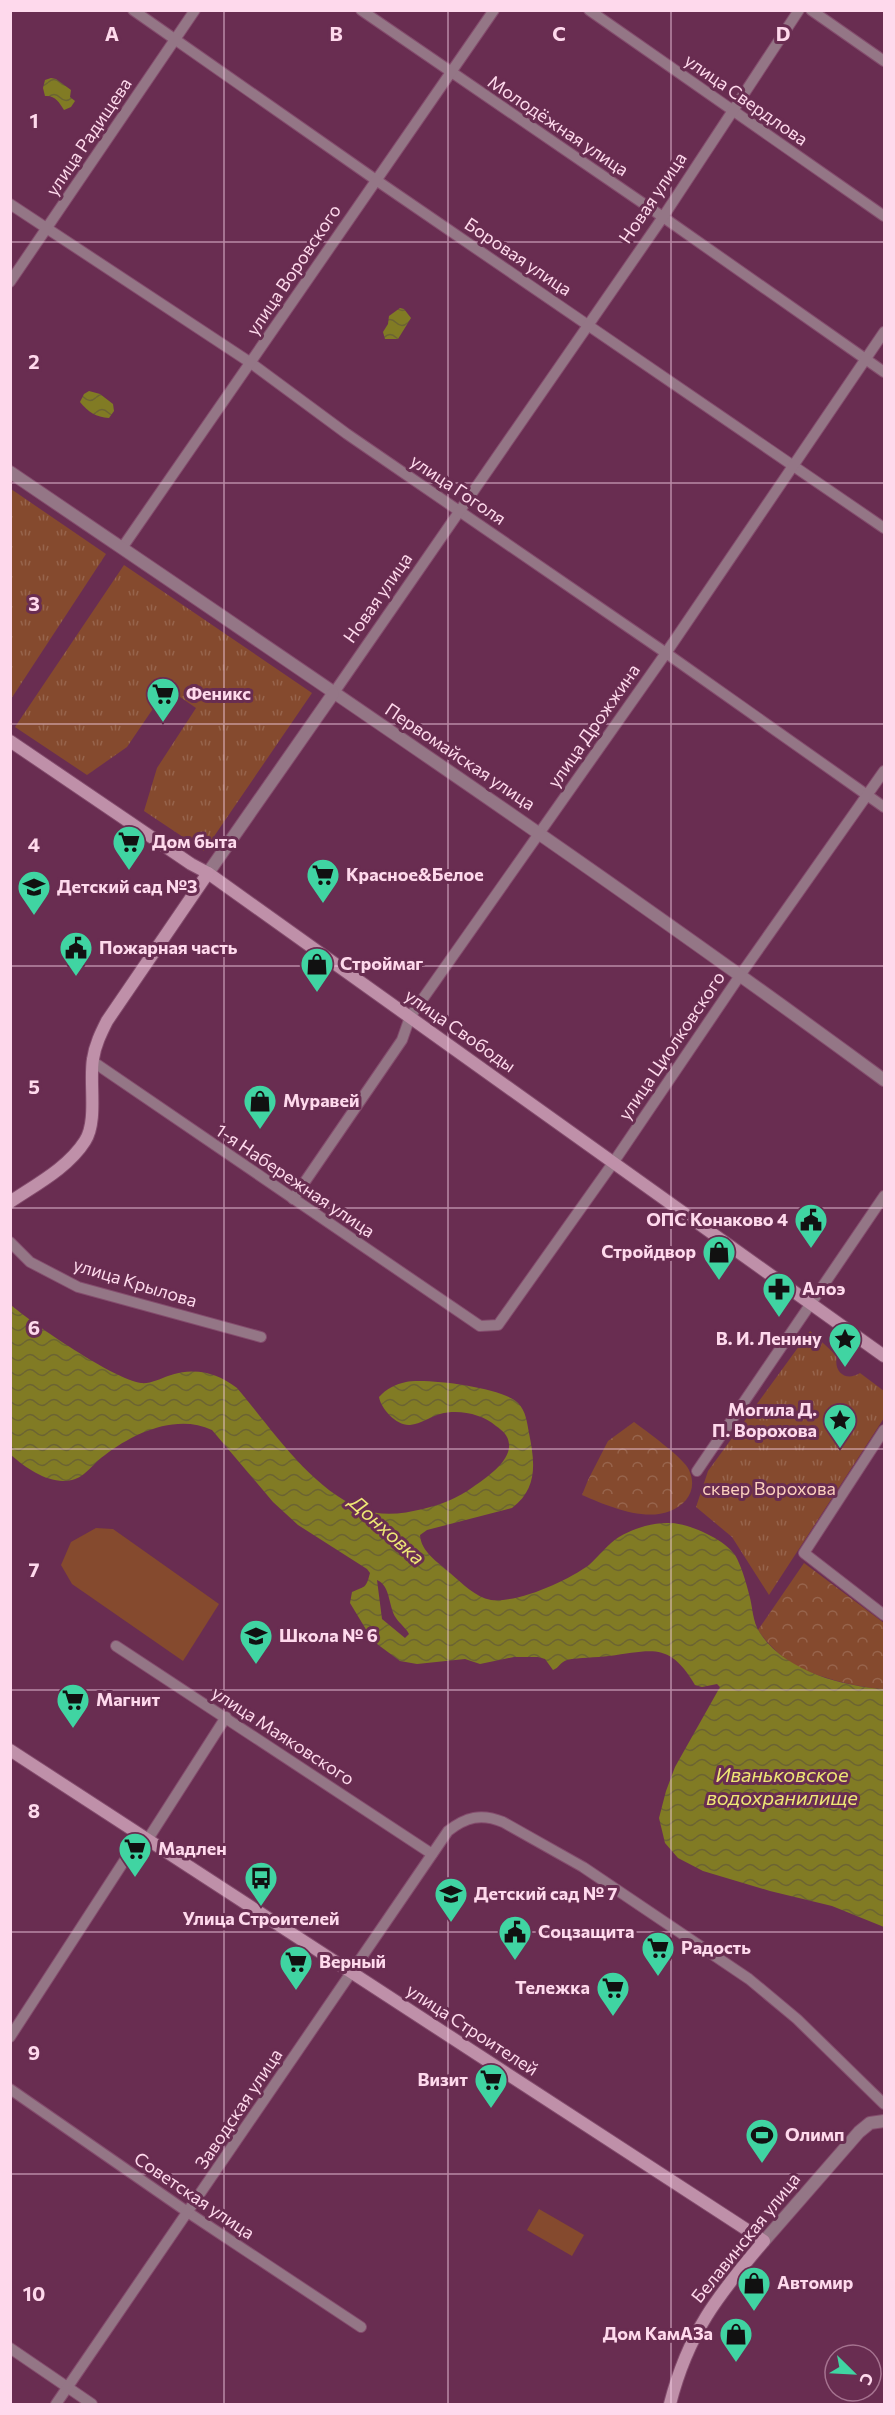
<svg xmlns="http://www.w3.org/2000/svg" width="895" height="2415" font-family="Commissioner,sans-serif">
<defs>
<pattern id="grass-tufts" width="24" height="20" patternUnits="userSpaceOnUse" patternTransform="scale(1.5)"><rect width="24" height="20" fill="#854a2e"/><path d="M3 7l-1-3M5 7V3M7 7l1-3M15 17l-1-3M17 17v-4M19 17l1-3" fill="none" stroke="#97644c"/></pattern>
<pattern id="forest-crowns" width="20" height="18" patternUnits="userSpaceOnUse" patternTransform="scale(1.5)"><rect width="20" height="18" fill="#854a2e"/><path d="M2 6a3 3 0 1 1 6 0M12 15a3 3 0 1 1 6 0" fill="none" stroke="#97644c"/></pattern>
<pattern id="water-waves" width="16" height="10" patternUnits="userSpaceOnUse" patternTransform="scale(1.5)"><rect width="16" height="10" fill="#817b24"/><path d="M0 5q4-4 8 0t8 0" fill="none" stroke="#6c6432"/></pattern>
</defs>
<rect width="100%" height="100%" fill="#692d51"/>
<g fill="url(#grass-tufts)">
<polygon points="11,489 106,554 11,699"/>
<polygon points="124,565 312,693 204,851 144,811 157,768 196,708 167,688 127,747 87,775 15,727"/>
<path d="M 810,1331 L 837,1356 C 833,1372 846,1382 860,1373 L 884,1391 L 884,1418 L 769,1595 L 732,1537 L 696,1507 L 708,1471 Z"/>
</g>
<g fill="url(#forest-crowns)">
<path d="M 634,1422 C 645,1430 685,1459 689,1470 C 694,1481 693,1491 686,1500 C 660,1529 612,1508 582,1495 L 588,1480 L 608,1441 Z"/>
<path d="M 804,1563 L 884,1623 L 884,1689 C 861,1688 815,1677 795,1665 C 781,1657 767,1643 758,1630 Z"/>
</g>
<g fill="#854a2e">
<polygon points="96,1528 113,1529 219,1604 183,1661 72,1584 61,1565 71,1542"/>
<polygon points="539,2209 584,2235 572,2256 527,2230"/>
</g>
<g fill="url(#water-waves)" fill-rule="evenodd">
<path d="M 51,78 L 56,79 L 71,90 L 70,97 L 75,101 L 71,107 L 64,110 C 59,102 55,95 45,96 L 43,88 L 45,80 Z"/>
<polygon points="400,308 404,309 411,318 398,339 385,339 383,332 388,324 389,316"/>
<path d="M 89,391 L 100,394 L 113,404 L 114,411 L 109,418 C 96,417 88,412 80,402 L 84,394 Z"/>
<path d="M 11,1305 C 33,1324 115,1380 141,1383 C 150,1384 160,1379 168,1376 C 194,1367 216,1372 237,1388 C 271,1428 310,1488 360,1508 C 380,1517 402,1514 423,1509 C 440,1505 458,1498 473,1487 C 486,1478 511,1461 509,1444 C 508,1435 503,1431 496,1426 C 482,1414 459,1409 440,1414 C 430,1417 421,1424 410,1425 C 397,1426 381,1409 379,1397 C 386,1389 396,1384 406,1382 C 427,1378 504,1388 518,1403 C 526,1411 527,1423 529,1433 C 535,1463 538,1488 512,1508 L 427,1530 L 420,1535 C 421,1552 438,1562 450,1573 C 462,1583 475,1597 491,1600 C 519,1603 567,1581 589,1565 C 599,1556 608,1544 619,1537 C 634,1528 654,1522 671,1523 C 690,1524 724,1539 735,1555 C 741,1565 746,1582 749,1594 C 753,1607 752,1621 760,1633 C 785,1671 842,1686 884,1689 L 884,1927 L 832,1906 L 770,1891 L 703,1871 L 678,1858 L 665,1843 L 659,1818 L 666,1791 L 675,1767 L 720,1687 L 717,1684 L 702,1687 L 695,1685 C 669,1641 652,1651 609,1656 C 595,1658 580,1657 567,1660 C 560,1662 559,1668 553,1670 L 545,1659 L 538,1657 L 514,1657 L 480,1664 L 465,1659 L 417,1664 L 400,1661 L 373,1641 L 350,1603 L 352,1592 C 366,1586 366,1588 370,1573 L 367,1569 L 298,1525 L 273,1502 L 212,1430 C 177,1413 133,1433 105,1455 C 94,1462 86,1477 72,1480 C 50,1485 27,1469 11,1455 ZM 377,1580 C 391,1586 388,1606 396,1618 C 400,1624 406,1628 409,1634 L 405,1638 L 382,1619 Z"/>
</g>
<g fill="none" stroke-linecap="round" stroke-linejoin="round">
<defs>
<g id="minor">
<polyline points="133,10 376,180 884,528"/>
<polyline points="361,10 663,217 884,372"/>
<polyline points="589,10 884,216"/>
<polyline points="811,10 884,61"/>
<polyline points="10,204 251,363 347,434 666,653 884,807"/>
<polyline points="10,282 195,10"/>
<polyline points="122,548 494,10"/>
<polyline points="333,694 663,217 799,10"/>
<polyline points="92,1061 480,1326 498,1325 613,1163 741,974 884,771"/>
<polyline points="293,1199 402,1040 410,1017 666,653 884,332"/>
<polyline points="10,1242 30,1262 78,1287 261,1337"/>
<polyline points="884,1430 804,1553 884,1615"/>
<polyline points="697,1471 884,1196"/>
<polyline points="116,1646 432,1854"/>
<polyline points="148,1839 226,1717"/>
<polyline points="10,2037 141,1835"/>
<polyline points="10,2089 189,2213 361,2327"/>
<polyline points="10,2348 92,2404"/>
<path d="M 56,2404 L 448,1831 C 466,1817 481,1813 503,1822 L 583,1867 L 749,1979 L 797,2019 L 884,2104"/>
</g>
<g id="tertiary">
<path d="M 10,472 C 304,672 599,870 884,1080"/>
<polyline points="208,873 333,694"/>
<polyline points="764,2241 859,2132 870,2123 884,2121"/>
</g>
<g id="secondary">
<polyline points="10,741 191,864 208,873 884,1356"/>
<path d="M 10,1202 C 35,1185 68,1168 85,1141 C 98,1121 89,1082 93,1059 C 95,1045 101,1033 107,1021 L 208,873"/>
<path d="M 10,1750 L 764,2241 C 718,2295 688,2333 670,2404"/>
</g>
</defs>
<use href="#minor" stroke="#844c6d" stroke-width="12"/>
<use href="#tertiary" stroke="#844c6d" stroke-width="14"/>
<use href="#secondary" stroke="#844c6d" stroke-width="14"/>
<use href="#minor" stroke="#947686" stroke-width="10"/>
<use href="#tertiary" stroke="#947686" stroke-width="12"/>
<use href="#secondary" stroke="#bf90a9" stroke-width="12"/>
</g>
<path fill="none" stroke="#fed9ec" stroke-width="1.5" stroke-opacity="0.55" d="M 224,10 L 224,2404M 448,10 L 448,2404M 671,10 L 671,2404M 10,242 L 884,242M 10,483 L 884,483M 10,724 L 884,724M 10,966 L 884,966M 10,1208 L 884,1208M 10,1449 L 884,1449M 10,1690 L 884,1690M 10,1932 L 884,1932M 10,2174 L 884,2174"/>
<defs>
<symbol id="supermarket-pin" viewBox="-11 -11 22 30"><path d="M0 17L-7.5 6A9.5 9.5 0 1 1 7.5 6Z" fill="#40d4a2" stroke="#692d51"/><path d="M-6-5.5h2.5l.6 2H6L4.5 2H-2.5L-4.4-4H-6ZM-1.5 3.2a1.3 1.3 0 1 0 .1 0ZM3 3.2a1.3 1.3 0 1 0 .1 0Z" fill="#111"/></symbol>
<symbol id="school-pin" viewBox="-11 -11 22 30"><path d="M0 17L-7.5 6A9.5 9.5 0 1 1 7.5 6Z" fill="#40d4a2" stroke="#692d51"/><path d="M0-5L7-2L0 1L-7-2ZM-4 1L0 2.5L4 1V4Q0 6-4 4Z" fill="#111"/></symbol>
<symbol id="civic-pin" viewBox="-11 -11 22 30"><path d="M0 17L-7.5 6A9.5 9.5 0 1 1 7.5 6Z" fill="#40d4a2" stroke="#692d51"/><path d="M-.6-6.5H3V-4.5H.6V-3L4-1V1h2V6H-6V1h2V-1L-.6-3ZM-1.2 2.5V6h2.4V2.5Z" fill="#111"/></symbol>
<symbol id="shop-pin" viewBox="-11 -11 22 30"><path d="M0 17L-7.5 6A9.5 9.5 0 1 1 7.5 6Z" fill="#40d4a2" stroke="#692d51"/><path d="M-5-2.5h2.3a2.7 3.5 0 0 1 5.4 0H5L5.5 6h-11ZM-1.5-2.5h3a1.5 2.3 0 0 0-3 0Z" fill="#111"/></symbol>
<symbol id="pharmacy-pin" viewBox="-11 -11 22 30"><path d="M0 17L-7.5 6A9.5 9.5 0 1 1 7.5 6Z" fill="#40d4a2" stroke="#692d51"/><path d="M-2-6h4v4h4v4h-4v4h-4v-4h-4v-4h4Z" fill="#111"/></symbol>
<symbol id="sight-pin" viewBox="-11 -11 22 30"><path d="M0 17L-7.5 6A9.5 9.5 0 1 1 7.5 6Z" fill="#40d4a2" stroke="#692d51"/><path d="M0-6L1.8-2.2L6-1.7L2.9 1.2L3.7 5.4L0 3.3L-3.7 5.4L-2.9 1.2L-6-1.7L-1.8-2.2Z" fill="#111"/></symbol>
<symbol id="bus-pin" viewBox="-11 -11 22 30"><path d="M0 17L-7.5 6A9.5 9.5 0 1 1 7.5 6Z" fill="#40d4a2" stroke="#692d51"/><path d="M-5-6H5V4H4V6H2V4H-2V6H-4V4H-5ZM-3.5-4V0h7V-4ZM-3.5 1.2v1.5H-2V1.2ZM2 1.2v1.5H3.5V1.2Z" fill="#111"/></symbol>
<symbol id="stadium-pin" viewBox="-11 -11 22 30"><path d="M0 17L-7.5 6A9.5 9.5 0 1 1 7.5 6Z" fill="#40d4a2" stroke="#692d51"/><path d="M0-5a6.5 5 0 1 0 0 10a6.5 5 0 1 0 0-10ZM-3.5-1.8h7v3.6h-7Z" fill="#111"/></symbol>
</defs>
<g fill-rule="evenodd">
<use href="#supermarket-pin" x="144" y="675" width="38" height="52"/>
<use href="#supermarket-pin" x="110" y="823" width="38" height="52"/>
<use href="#supermarket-pin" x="304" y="856" width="38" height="52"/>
<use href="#school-pin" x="15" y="868" width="38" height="52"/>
<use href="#civic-pin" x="57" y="929" width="38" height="52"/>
<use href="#shop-pin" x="298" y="945" width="38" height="52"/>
<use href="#shop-pin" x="241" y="1082" width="38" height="52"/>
<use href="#civic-pin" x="792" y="1201" width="38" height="52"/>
<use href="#shop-pin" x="700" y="1233" width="38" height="52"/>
<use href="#pharmacy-pin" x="760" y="1270" width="38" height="52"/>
<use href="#sight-pin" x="826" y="1320" width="38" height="52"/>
<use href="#sight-pin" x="821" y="1401" width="38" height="52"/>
<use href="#school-pin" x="237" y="1617" width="38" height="52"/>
<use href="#supermarket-pin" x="54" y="1681" width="38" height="52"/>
<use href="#supermarket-pin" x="116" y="1830" width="38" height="52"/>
<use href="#bus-pin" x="242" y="1859" width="38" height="52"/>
<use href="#school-pin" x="432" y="1875" width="38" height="52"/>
<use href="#civic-pin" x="496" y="1913" width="38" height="52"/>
<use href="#supermarket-pin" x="639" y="1929" width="38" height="52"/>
<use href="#supermarket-pin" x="277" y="1943" width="38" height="52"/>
<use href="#supermarket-pin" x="594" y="1969" width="38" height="52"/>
<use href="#supermarket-pin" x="472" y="2061" width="38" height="52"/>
<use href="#stadium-pin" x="743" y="2116" width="38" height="52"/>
<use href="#shop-pin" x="735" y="2264" width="38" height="52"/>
<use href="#shop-pin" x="717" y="2315" width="38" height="52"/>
</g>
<g text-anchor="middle" stroke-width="6" stroke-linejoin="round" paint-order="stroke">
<g font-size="18" fill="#fed9ec" stroke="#692d51">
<text transform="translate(746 100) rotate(35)" y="6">улица Свердлова</text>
<text transform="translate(558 126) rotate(34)" y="6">Молодёжная улица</text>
<text transform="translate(89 137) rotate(-56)" y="6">улица Радищева</text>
<text transform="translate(653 198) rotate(-56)" y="6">Новая улица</text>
<text transform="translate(518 257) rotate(34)" y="6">Боровая улица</text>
<text transform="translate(294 270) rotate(-56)" y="6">улица Воровского</text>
<text transform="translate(458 490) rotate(34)" y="6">улица Гоголя</text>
<text transform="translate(378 598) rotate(-55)" y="6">Новая улица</text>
<text transform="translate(594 726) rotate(-55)" y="6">улица Дрожжина</text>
<text transform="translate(460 757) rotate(34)" y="6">Первомайская улица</text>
<text transform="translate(460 1031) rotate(35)" y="6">улица Свободы</text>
<text transform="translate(672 1046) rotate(-56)" y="6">улица Циолковского</text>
<text transform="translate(295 1181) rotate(34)" y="6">1-я Набережная улица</text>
<text transform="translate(135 1283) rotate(17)" y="6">улица Крылова</text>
<text transform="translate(283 1736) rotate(33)" y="6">улица Маяковского</text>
<text transform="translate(472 2030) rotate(33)" y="6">улица Строителей</text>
<text transform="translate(239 2109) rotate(-56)" y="6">Заводская улица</text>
<text transform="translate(194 2196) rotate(34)" y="6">Советская улица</text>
<text transform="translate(746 2238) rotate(-51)" y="6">Белавинская улица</text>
</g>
<g font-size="18" font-weight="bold" fill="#fed9ec" stroke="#692d51" text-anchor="start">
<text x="186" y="700">Феникс</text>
<text x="152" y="848">Дом быта</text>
<text x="346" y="881">Красное&amp;Белое</text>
<text x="57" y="893">Детский сад №3</text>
<text x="99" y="954">Пожарная часть</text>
<text x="340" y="970">Строймаг</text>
<text x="283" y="1107">Муравей</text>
<text x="788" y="1226" text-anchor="end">ОПС Конаково 4</text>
<text x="696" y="1258" text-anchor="end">Стройдвор</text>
<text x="802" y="1295">Алоэ</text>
<text x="822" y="1345" text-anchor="end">В. И. Ленину</text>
<text x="817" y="1416" text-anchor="end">Могила Д.<tspan x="817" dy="21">П. Ворохова</tspan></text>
<text x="279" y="1642">Школа № 6</text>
<text x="96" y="1706">Магнит</text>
<text x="158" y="1855">Мадлен</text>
<text x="474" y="1900">Детский сад № 7</text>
<text x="261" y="1925" text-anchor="middle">Улица Строителей</text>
<text x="538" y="1938">Соцзащита</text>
<text x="681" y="1954">Радость</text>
<text x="319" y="1968">Верный</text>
<text x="590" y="1994" text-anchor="end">Тележка</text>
<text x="468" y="2086" text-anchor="end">Визит</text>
<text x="785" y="2141">Олимп</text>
<text x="777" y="2289">Автомир</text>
<text x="713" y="2340" text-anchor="end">Дом КамАЗа</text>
</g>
<g font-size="18" fill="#fbd0bd" stroke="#692d51">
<text x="769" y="1495">сквер Ворохова</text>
</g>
<g font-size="20" font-style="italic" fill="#eee775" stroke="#692d51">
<text transform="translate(387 1530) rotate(42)" y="7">Донховка</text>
<text x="782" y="1782">Иваньковское<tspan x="782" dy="23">водохранилище</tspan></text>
</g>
</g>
<g font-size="20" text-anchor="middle" font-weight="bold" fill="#fed9ec" stroke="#692d51" stroke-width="6" stroke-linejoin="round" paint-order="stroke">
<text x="112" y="41">A</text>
<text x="336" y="41">B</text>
<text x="559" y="41">C</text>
<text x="783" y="41">D</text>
<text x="34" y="128">1</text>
<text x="34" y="369">2</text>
<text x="34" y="611">3</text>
<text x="34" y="852">4</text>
<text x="34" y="1094">5</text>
<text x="34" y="1335">6</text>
<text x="34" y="1577">7</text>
<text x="34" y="1818">8</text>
<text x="34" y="2060">9</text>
<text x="34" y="2301">10</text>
</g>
<rect width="895" height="2415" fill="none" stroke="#fed9ec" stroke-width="24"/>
<g transform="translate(853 2373) rotate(114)"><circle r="28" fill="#692d51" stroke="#a5728f" stroke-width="1.5"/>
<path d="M0-4.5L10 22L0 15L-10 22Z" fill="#40d4a2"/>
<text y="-9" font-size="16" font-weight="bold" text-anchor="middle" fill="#fed9ec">С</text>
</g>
</svg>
